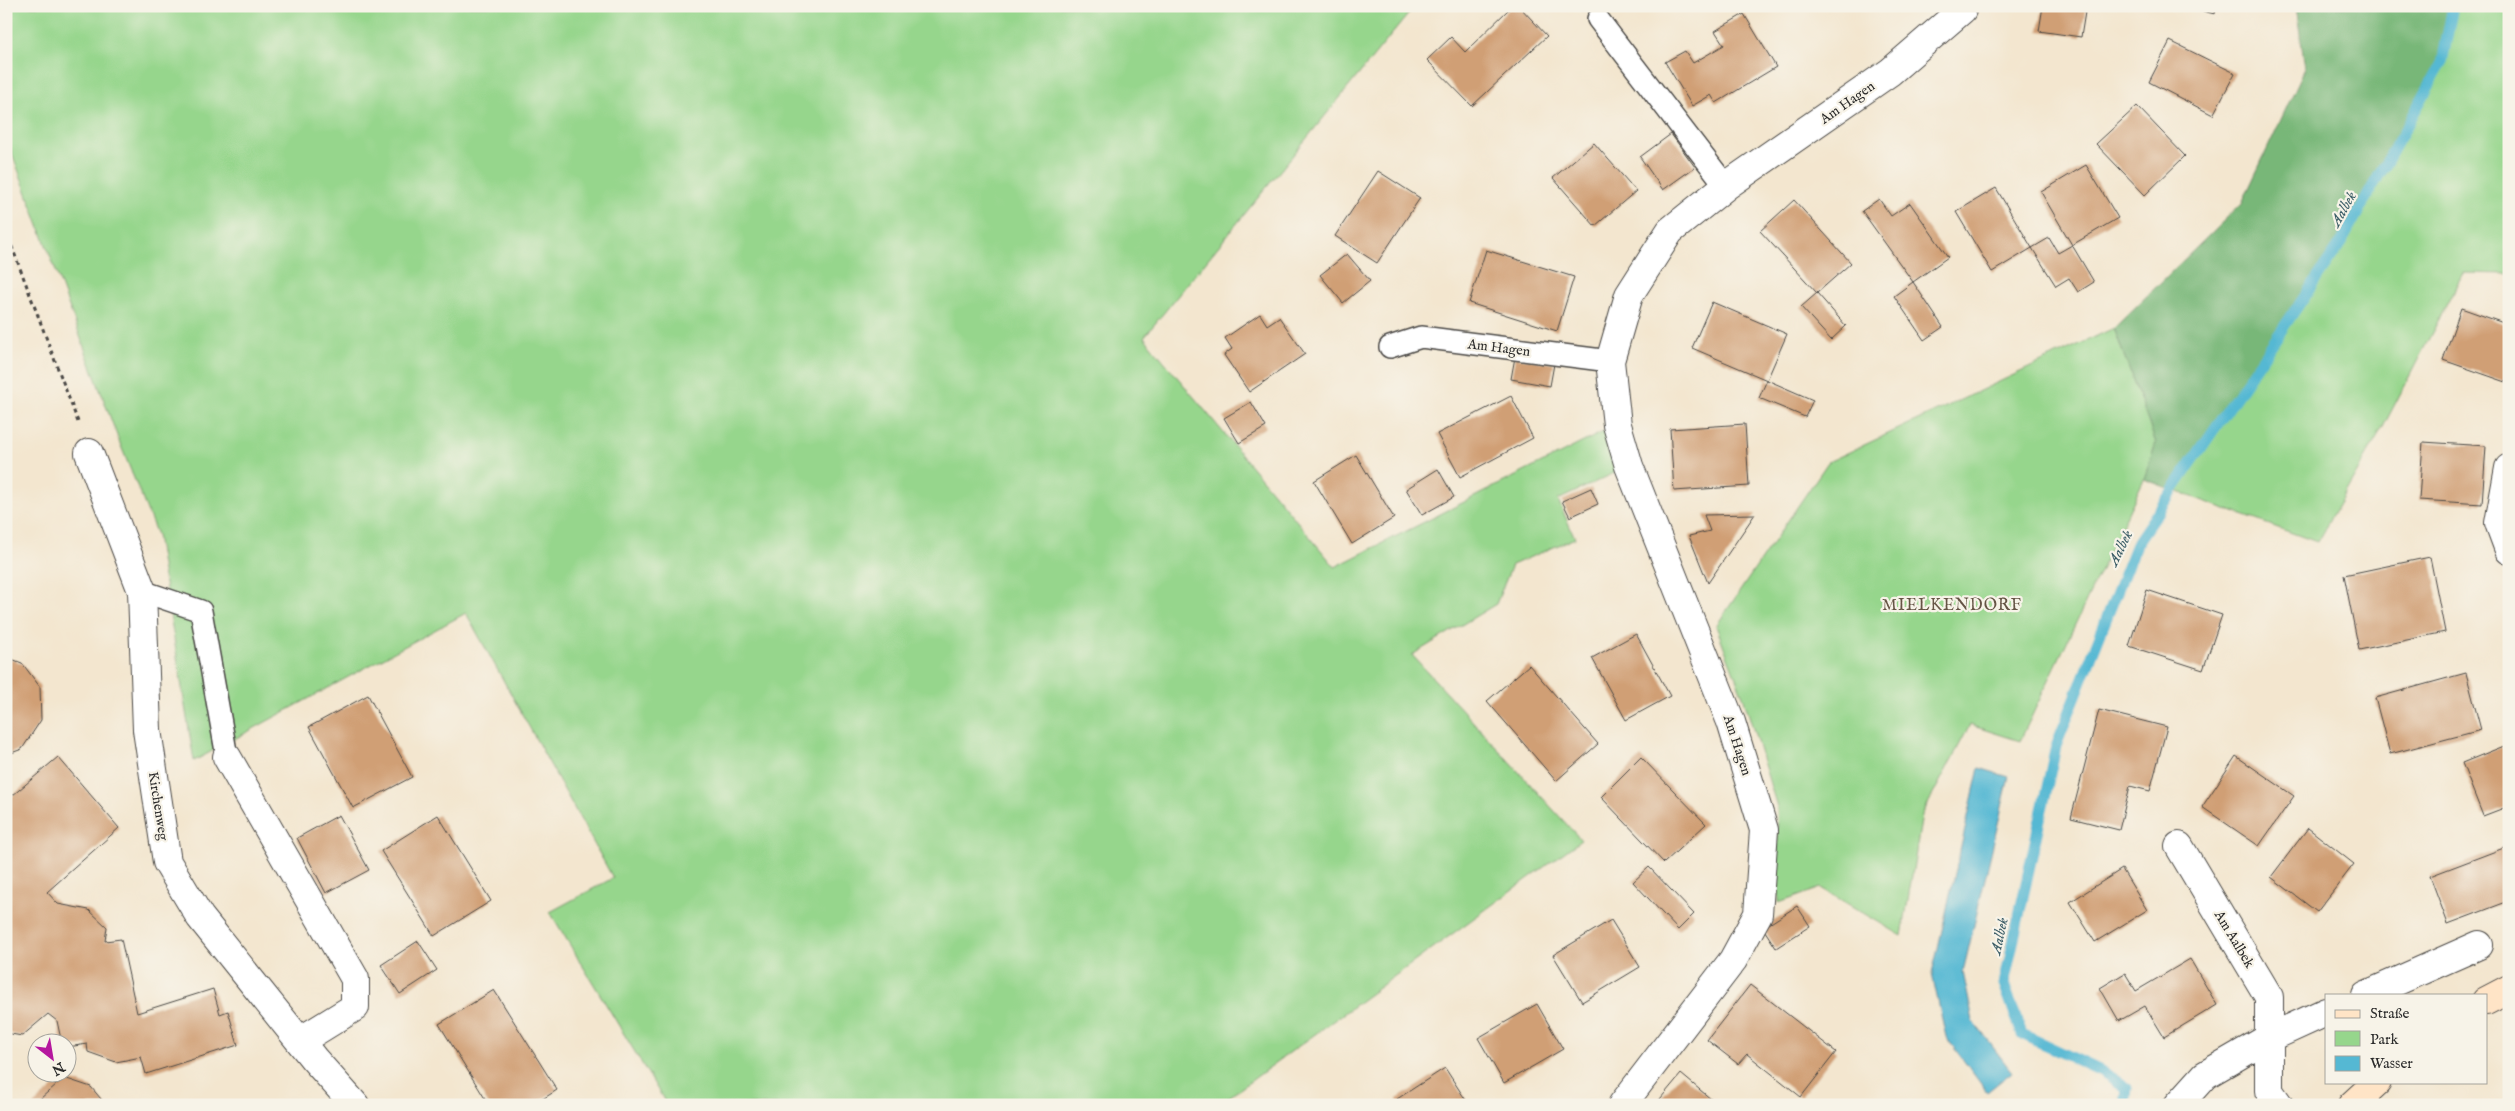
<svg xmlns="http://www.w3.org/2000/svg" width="2515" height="1111" font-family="'IM FELL English',serif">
<rect width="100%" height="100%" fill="#f7f3e8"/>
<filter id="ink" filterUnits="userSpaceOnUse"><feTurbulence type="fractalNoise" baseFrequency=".02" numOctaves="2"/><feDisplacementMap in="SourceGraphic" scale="10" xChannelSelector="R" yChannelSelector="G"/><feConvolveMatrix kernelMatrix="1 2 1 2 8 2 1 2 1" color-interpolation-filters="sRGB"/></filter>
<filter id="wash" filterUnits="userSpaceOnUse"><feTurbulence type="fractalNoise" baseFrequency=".0096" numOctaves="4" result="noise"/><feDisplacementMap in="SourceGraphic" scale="20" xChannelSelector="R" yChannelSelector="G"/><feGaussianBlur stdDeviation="1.12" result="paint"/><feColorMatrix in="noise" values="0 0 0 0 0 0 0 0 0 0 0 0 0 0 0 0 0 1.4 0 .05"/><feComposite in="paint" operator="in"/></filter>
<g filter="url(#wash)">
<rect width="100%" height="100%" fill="#f3e6cf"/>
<g fill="#96d68c" stroke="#60805c">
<polygon points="6,6 1415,6 1144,337 1335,567 1617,425 1629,466 1558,500 1575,538 1512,565 1496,604 1412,655 1581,840 1218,1105 667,1105 550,912 613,878 466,613 194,761 157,535 119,441 6,137"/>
<polygon points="2453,6 2509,6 2509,274 2463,273 2382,429 2317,542 2173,490 2341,243 2442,63"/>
<polygon points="2114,328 2156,443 2144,479 2020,741 1970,725 1922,815 1902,936 1821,888 1779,903 1777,807 1744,699 1716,626 1828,462"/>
</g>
<polygon fill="#78b778" stroke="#527152" points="2296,6 2453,6 2442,63 2341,243 2173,490 2144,479 2156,443 2114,328 2242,203 2305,68"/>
<polygon fill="#55b8d3" stroke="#40727f" points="1979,768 2009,777 1963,972 1973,1021 2012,1072 1987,1092 1946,1037 1932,974"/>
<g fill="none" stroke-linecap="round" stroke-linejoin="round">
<polyline stroke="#55b8d3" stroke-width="11" points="2125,1105 2127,1088 2101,1071 2022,1034 2004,984 2056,746 2136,544 2341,243 2442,63 2453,6"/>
</g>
<g id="blocks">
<g fill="#d09f74">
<polygon points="1512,6 1519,6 1547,36 1472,106 1427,60 1451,37 1465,52"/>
<polygon points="2043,6 2086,6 2081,37 2039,31"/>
<polygon points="2181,6 2216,6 2215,14"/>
<polygon points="1744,14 1776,67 1716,103 1711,95 1692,106 1665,62 1685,51 1693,63 1724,45 1715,31"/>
<polygon points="2170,41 2235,73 2213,115 2149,82"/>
<polygon points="2137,106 2185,156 2145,195 2096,144"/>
<polygon points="1671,134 1695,167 1663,190 1640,157"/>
<polygon points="1594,143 1636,191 1595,226 1553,178"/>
<polygon points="2086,165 2118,218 2072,245 2041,192"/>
<polygon points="1378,171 1420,198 1377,263 1335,236"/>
<polygon points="1996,188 2032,248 1992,272 1956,212"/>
<polygon points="1879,199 1891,216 1910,203 1948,257 1913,282 1862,211"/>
<polygon points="1794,200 1851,263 1817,293 1760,231"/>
<polygon points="2049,238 2058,253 2072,245 2094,282 2078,292 2069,278 2056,286 2032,248"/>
<polygon points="1486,250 1574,277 1557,331 1469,303"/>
<polygon points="1347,254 1370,281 1343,303 1320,275"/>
<polygon points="1913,282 1943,327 1924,340 1894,296"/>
<polygon points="1817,293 1846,326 1831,340 1801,307"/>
<polygon points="1712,302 1787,334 1767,380 1692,348"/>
<polygon points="2461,308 2509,325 2509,383 2443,360"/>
<polygon points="1260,314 1267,325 1279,317 1305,354 1249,392 1224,355 1232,349 1225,338"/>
<polygon points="1515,357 1554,364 1550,386 1511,379"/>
<polygon points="1767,380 1813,400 1805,417 1759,398"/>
<polygon points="1511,396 1533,438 1460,477 1437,434"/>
<polygon points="1251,402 1266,427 1239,443 1224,418"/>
<polygon points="1745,424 1749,486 1674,491 1670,429"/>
<polygon points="2423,442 2486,446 2482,504 2419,500"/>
<polygon points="1356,455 1394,518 1352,544 1314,481"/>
<polygon points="1438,469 1454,497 1422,515 1406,489"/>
<polygon points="1591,488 1598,504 1570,517 1562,501"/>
<polygon points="1755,514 1708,583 1689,536 1710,531 1704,515"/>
<polygon points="2430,557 2445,632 2359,650 2344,575"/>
<polygon points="2147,590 2222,615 2203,670 2129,646"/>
<polygon points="1636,634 1670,696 1626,720 1592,658"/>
<polygon points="6,657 22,663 40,687 41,720 22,749 6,755"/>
<polygon points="1529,665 1598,744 1556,781 1487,701"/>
<polygon points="2466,673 2481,730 2390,754 2375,698"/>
<polygon points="368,695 412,777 353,808 309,727"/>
<polygon points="2099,710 2167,727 2150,791 2130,786 2119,830 2071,818"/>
<polygon points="2509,744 2509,806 2483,816 2462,763"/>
<polygon points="2236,756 2294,796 2259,846 2202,807"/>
<polygon points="58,757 119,828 47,892 58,904 89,910 107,927 105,941 121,939 137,1013 213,989 220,1014 228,1011 238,1045 146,1074 141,1057 116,1062 88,1052 87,1044 68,1047 68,1044 62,1044 57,1021 48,1014 22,1036 11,1034 6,1030 6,801"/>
<polygon points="1641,757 1706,824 1664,863 1601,797"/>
<polygon points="339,815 369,870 326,893 297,838"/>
<polygon points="438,815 491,901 434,936 381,851"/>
<polygon points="2308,828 2354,864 2317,912 2271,877"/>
<polygon points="2509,846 2509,901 2448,924 2430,876"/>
<polygon points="1649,867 1694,914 1678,930 1633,882"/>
<polygon points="2122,869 2147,910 2095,942 2070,902"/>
<polygon points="1797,906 1810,926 1776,948 1763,928"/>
<polygon points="1611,920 1640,967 1582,1002 1553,955"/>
<polygon points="418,941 437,970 400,994 381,965"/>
<polygon points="2190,959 2217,1005 2164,1037 2145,1006 2119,1021 2100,988 2125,973 2136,991"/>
<polygon points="1750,985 1836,1052 1801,1097 1747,1054 1738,1064 1707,1040"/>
<polygon points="494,990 557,1090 533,1105 489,1105 439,1024"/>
<polygon points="1537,1004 1563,1049 1504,1083 1478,1038"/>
<polygon points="1445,1068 1469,1105 1400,1105 1397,1099"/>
<polygon points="1681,1074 1718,1105 1655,1105"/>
<polygon points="64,1078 91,1087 106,1105 33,1105"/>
</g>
</g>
</g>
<g filter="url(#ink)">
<use href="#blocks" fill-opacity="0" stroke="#494744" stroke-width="1"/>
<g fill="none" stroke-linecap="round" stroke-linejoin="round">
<defs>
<g id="lane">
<polyline points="1598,19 1726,186"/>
<polyline points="1390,347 1421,337 1610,361"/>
<polyline points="142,591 201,611 227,757"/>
</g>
<g id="street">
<polyline points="89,453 142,591 147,730 167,862 200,917 314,1059 355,1105"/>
<polyline points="2509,468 2499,523 2509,550"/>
<polyline points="227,757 355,979 355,1007 300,1041"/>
<polyline points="2179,846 2269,997 2269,1091 2279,1105"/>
<polyline points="2366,995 2479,945"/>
<polyline points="1622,1105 1733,960 1758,914 1764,830 1731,722 1629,466 1617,425 1610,361 1629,295 1670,231 1726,186 1890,72 1962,10"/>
<polyline points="2178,1105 2205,1075 2267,1039 2326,1012"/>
</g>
<g id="secondary">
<polyline points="2486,1001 2509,989"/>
<polyline points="2352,1105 2377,1082"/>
</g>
</defs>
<use href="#lane" stroke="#494744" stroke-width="24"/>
<use href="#street" stroke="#494744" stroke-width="30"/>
<use href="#secondary" stroke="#494744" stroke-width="30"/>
<polyline stroke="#494744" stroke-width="3" stroke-dasharray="4 4" stroke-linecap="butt" points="6,231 78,422"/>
<use href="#lane" stroke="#fff" stroke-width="21"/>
<use href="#street" stroke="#fff" stroke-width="28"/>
<use href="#secondary" stroke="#ffe4c6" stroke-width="28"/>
</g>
</g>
<g text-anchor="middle" stroke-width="4.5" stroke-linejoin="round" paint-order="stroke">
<g font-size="14" fill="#2b2b2b" stroke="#f7f3e8">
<text transform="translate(1847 102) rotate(-35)" y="5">Am Hagen</text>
<text transform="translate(1499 347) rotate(7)" y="5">Am Hagen</text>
<text transform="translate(1738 745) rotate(72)" y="5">Am Hagen</text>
<text transform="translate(159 806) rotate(81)" y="5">Kirchenweg</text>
<text transform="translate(2235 939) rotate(59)" y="5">Am Aalbek</text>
</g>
<g font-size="15" font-style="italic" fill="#3a5c66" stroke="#f7f3e8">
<text transform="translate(2343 209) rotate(-61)" y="5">Aalbek</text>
<text transform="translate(2120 548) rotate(-64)" y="5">Aalbek</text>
<text transform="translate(1999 936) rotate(-78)" y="5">Aalbek</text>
</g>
<g font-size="16" letter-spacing="1" fill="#655445" stroke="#f7f3e8">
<text x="1952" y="610">MIELKENDORF</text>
</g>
</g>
<rect width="2515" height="1111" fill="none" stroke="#f7f3e8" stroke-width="25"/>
<rect x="2325" y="994" width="162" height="90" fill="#f7f3e8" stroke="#a5a39c"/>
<rect x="2335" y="1010" width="25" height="8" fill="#ffe4c6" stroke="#a5a39c"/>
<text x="2370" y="1018" font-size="15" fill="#2b2b2b">Straße</text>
<rect x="2335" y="1031" width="25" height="15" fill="#96d68c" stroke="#a5a39c"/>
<text x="2370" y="1044" font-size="15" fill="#2b2b2b">Park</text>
<rect x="2335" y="1056" width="25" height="15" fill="#55b8d3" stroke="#a5a39c"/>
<text x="2370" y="1068" font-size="15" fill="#2b2b2b">Wasser</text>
<g transform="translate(52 1058) rotate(149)"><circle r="24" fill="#f7f3e8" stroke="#a5a39c"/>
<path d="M0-4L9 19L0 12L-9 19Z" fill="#b5179e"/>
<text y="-8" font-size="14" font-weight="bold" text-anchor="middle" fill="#2b2b2b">N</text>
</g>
</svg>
